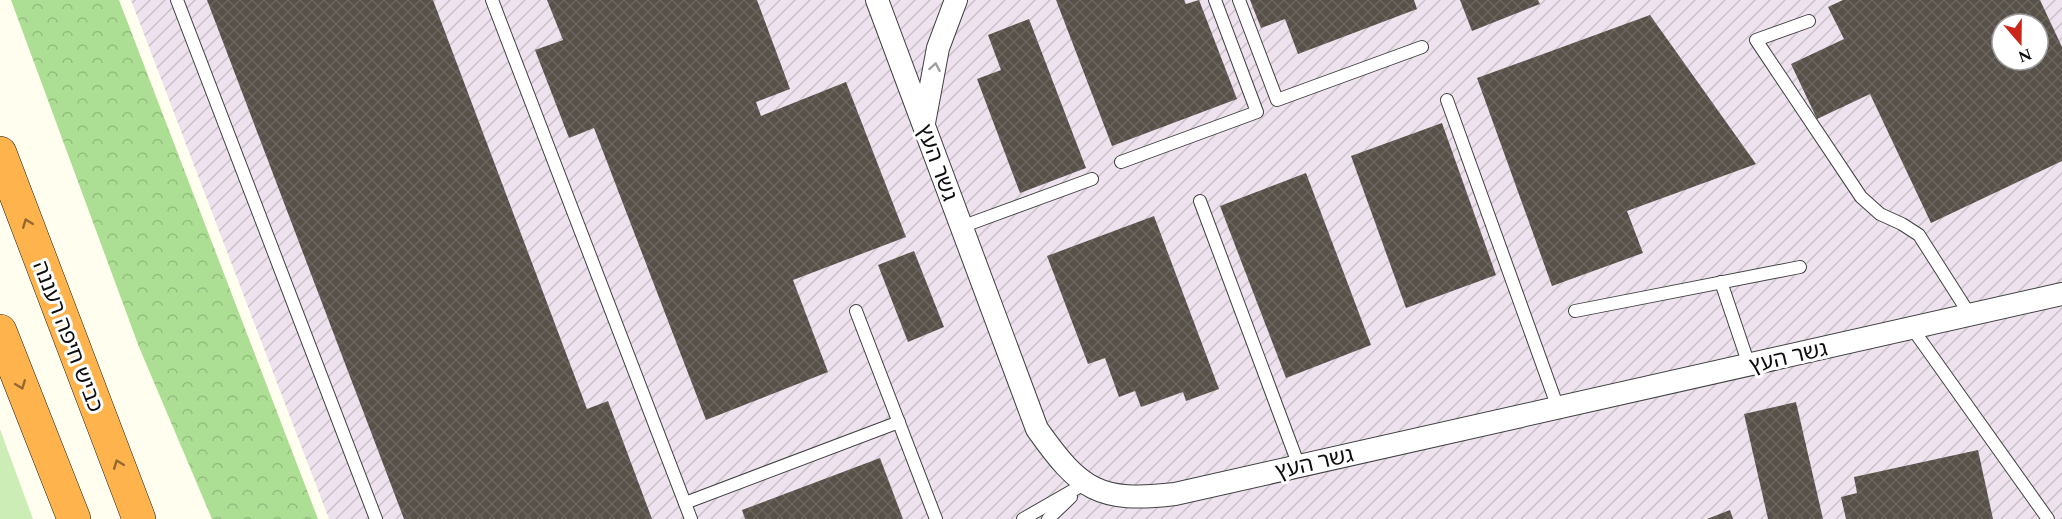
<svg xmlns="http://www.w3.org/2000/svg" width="2062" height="519" font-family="Spectral,'Noto Sans Hebrew',serif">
<defs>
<pattern id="industrial-furrows" width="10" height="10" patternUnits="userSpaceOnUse" patternTransform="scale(1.5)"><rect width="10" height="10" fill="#ede2ed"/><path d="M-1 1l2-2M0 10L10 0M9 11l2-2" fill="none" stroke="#cac1ca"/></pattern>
<pattern id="forest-crowns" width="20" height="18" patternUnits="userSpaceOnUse" patternTransform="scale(1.5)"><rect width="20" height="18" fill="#acdf93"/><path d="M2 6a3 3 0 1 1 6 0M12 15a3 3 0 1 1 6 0" fill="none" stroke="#93be7e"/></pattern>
<pattern id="building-cross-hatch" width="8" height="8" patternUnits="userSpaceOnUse" patternTransform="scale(1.5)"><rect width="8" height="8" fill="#585149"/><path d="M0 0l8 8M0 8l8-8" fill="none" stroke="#6b655f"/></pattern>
</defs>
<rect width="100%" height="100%" fill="#fffeef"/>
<path fill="url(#industrial-furrows)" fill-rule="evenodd" d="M 131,0 L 2062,0 L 2062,519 L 329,519 ZM 2002,24 L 2038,24 L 2038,60 L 2002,60 Z"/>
<polygon fill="#ccedb5" points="0,429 33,519 0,519"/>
<polygon fill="url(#forest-crowns)" points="11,0 119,0 318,519 212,519 139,347"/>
<g fill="url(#building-cross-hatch)" fill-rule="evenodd">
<polygon points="207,0 433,0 587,409 608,401 652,519 404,519"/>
<polygon points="547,0 757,0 790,89 756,102 761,116 846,82 906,237 793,280 828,372 706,420 594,128 569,138 535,50 563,40"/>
<polygon points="1056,0 1184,0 1186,4 1199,0 1237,99 1112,146"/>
<polygon points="1250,0 1414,0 1417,9 1298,54 1285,19 1261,28"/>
<polygon points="1460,0 1538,0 1540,4 1472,31"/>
<path d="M 1843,0 L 2040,0 L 2062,47 L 2062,161 L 1931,223 L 1870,94 L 1817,119 L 1791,64 L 1844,39 L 1828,7 ZM 2002,24 L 2038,24 L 2038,60 L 2002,60 Z"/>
<polygon points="1650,15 1756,164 1627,211 1643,253 1552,286 1477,78"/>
<polygon points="1029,19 1086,168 1020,193 977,79 1001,70 988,35"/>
<polygon points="1442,123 1496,275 1406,308 1351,156"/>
<polygon points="1306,173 1371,345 1286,378 1220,206"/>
<polygon points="1154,216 1219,389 1186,401 1183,392 1141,407 1135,391 1119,397 1105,358 1088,364 1047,256"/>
<polygon points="914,251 944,327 908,342 878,265"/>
<polygon points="1796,402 1823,519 1768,519 1744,414"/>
<polygon points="1978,450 1993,519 1846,519 1841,497 1857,493 1854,477"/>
<polygon points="880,458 903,519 745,519 742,510"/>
<polygon points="1730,510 1733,519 1707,519"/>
</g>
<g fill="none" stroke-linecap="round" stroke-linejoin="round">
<defs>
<g id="lane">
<polyline points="177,0 376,519"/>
<polyline points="492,0 691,519"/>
<polyline points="1239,0 1277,100 1422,47"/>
<polyline points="1809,21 1756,40 1861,197 1880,214 1902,224 1919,235 1970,315"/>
<polyline points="1447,100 1558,408"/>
<polyline points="1121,162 1257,112 1215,0"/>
<polyline points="1200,201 1299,466"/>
<polyline points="961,227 1092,179"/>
<polyline points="1721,282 1749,365"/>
<polyline points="856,311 936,519"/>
<polyline points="1575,311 1800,267"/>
<polyline points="1912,328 2048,519"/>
<polyline points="685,503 899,422"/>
<polyline points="1023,519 1084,484"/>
<polyline points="1048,519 1071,497"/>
</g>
<g id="street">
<path d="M 877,0 L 1037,429 C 1080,490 1099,503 1175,494 L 2062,294"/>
<polyline points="924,123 938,48 956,0"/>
</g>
<g id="highway">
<polyline points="0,153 139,519"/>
<polyline points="0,331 74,519"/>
</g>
</defs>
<use href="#lane" stroke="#414141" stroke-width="14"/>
<use href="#street" stroke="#414141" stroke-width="24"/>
<use href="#highway" stroke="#1f1f1f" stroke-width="34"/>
<use href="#lane" stroke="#fff" stroke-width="12"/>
<use href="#street" stroke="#fff" stroke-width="22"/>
<use href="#highway" stroke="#ffb34d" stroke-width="33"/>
</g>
<defs><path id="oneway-chevron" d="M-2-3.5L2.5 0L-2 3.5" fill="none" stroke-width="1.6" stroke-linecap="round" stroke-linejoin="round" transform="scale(1.5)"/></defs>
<use stroke="#9f9f9f" href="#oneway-chevron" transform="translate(935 67) rotate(-80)"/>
<g stroke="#936931">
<use href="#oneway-chevron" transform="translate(27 223) rotate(-111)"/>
<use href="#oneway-chevron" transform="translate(21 385) rotate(69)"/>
<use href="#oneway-chevron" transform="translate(118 464) rotate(-111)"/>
</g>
<g text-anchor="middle" stroke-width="6" stroke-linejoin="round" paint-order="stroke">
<g font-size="22" fill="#0e0e0e" stroke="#fff">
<text transform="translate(938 162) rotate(70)" y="8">גשר העץ</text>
<text transform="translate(69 336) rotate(69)" y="8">כביש חיפה רעננה</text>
<text transform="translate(1788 356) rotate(-13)" y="8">גשר העץ</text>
<text transform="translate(1314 462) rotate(-13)" y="8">גשר העץ</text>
</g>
</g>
<g transform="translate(2020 42) rotate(160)"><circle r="28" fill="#ffffff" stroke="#9f9f9f" stroke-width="1.5"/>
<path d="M0-4.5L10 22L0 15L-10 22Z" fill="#cb261a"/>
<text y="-9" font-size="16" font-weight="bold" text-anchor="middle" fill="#0e0e0e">N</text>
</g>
</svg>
